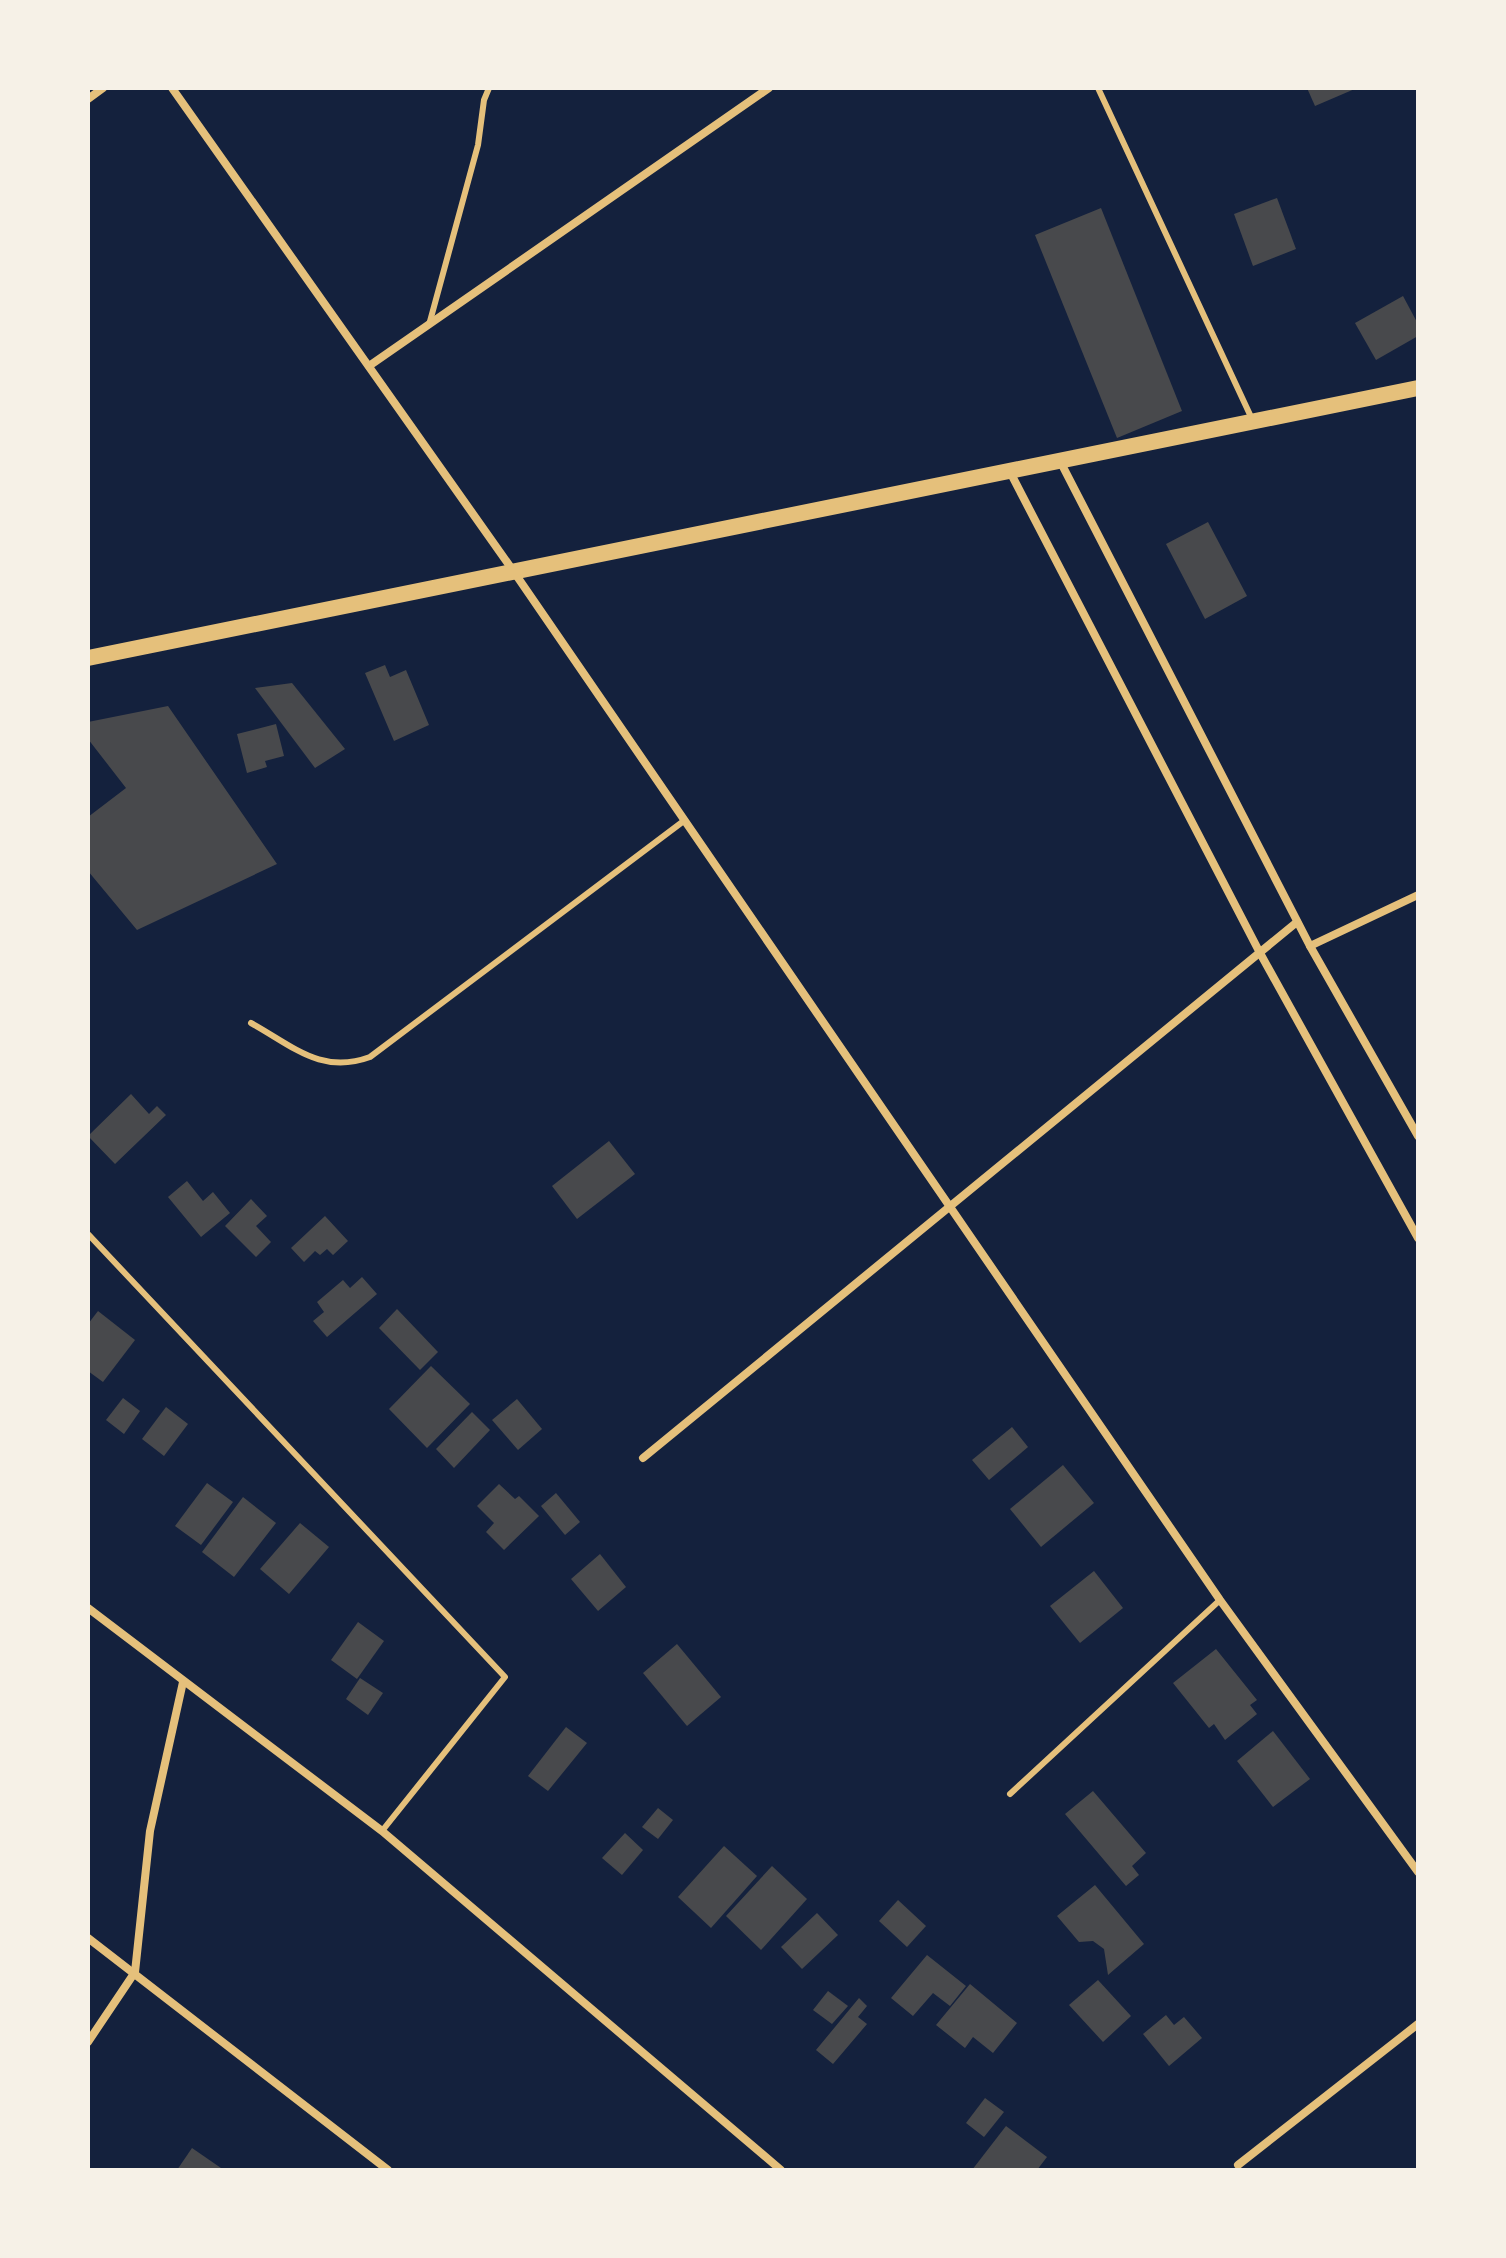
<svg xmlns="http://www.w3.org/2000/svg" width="1506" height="2258" font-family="'Alegreya Sans',sans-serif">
<rect width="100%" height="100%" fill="#14213d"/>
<g fill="#48494c">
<polygon points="1307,88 1357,88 1315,106"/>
<polygon points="1277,198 1296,249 1253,266 1234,214"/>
<polygon points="1101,208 1182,411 1117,438 1035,235"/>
<polygon points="1403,296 1418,324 1418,336 1376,360 1355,323"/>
<polygon points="1208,522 1247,596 1205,619 1166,544"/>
<polygon points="385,665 390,677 406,670 429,725 394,741 365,673"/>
<polygon points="292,683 345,749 315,768 255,688"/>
<polygon points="168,706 277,864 137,930 88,871 88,817 126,788 88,739 88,722"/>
<polygon points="276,724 284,756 265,761 267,767 247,773 237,734"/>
<polygon points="131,1094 149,1114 157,1106 166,1115 115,1164 88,1136"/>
<polygon points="609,1141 635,1174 577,1219 552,1186"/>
<polygon points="187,1181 203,1201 213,1192 230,1213 201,1237 168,1197"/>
<polygon points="251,1199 267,1216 256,1226 271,1242 256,1257 225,1226"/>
<polygon points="325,1216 348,1241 333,1255 327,1249 320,1255 315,1251 304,1262 291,1248"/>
<polygon points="362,1277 377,1294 327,1337 313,1321 324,1312 317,1302 343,1280 350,1288"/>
<polygon points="397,1309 438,1352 420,1370 379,1328"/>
<polygon points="98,1311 135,1340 103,1382 88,1371 88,1324"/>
<polygon points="431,1366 470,1404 427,1448 389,1409"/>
<polygon points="123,1398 140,1411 124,1434 106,1420"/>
<polygon points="517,1399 542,1429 518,1450 492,1420"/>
<polygon points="166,1407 188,1424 164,1456 142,1439"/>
<polygon points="472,1412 490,1430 454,1468 436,1449"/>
<polygon points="1012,1427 1028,1447 989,1480 972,1460"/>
<polygon points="1063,1465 1094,1503 1041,1547 1010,1509"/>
<polygon points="207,1483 233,1502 201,1545 175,1526"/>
<polygon points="499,1484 515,1499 519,1496 539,1516 504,1550 486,1532 494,1523 477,1506"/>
<polygon points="556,1493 580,1522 565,1535 541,1506"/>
<polygon points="243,1497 276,1523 234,1577 202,1552"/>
<polygon points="300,1523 329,1547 289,1594 260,1569"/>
<polygon points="600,1554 626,1587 598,1611 571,1579"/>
<polygon points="1094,1571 1123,1608 1080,1643 1050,1606"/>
<polygon points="358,1622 384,1641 357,1679 331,1660"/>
<polygon points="677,1644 721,1697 687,1726 643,1673"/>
<polygon points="1216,1649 1257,1700 1250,1705 1257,1714 1225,1740 1214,1724 1209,1728 1173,1683"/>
<polygon points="360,1678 383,1693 368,1715 346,1699"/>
<polygon points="566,1727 587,1743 548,1791 528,1776"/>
<polygon points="1273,1731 1310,1779 1273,1807 1237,1761"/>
<polygon points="1093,1791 1146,1853 1132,1866 1139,1875 1126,1886 1065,1814"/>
<polygon points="658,1808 673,1820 658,1839 642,1827"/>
<polygon points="625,1833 643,1850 622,1875 602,1858"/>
<polygon points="724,1846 757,1876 711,1928 678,1897"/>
<polygon points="772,1866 807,1899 761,1950 726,1916"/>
<polygon points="1095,1885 1144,1944 1108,1975 1104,1949 1093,1941 1079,1942 1057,1916"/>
<polygon points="898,1900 926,1926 907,1947 879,1921"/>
<polygon points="817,1913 838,1935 802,1969 781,1947"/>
<polygon points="927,1955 966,1986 950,2006 933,1993 913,2016 891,1998"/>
<polygon points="1098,1980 1131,2016 1103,2042 1069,2005"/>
<polygon points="970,1984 1017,2023 993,2053 973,2037 965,2048 936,2025"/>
<polygon points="828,1991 848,2006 832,2024 813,2010"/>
<polygon points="859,1998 867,2006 858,2017 867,2024 833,2064 816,2050"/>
<polygon points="1166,2015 1174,2025 1184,2017 1202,2038 1169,2066 1143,2034"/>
<polygon points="985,2098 1004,2112 984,2137 966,2123"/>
<polygon points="1006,2126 1047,2157 1037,2170 972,2170"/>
<polygon points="192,2148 221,2168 220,2170 177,2170"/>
</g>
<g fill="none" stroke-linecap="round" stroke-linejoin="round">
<g stroke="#e5c07b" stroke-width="6">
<polyline points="1098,88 1252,419"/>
<polyline points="429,325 478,145 484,100 489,88"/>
<path d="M 251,1023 C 293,1046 321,1075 370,1057 L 685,820"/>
<polyline points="88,1234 505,1677 382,1831"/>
<polyline points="1010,1794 1220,1600"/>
</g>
<g stroke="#e5c07b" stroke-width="8">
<polyline points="172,88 514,572 1220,1600 1418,1872"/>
<polyline points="88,99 103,88"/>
<polyline points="369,366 769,88"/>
<polyline points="1060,461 1310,946 1418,1136"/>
<polyline points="1010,472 1260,953 1418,1238"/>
<polyline points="1310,946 1418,895"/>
<polyline points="643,1458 1297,922"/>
<polyline points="88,1608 382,1831 781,2170"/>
<polyline points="88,1938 388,2170"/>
<polyline points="88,2042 135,1972 150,1831 183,1682"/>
<polyline points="1238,2165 1418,2024"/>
</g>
<polyline stroke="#e5c07b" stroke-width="16" points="88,658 1418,388"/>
</g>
<rect width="1506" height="2258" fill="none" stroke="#f6f1e7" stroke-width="180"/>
</svg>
